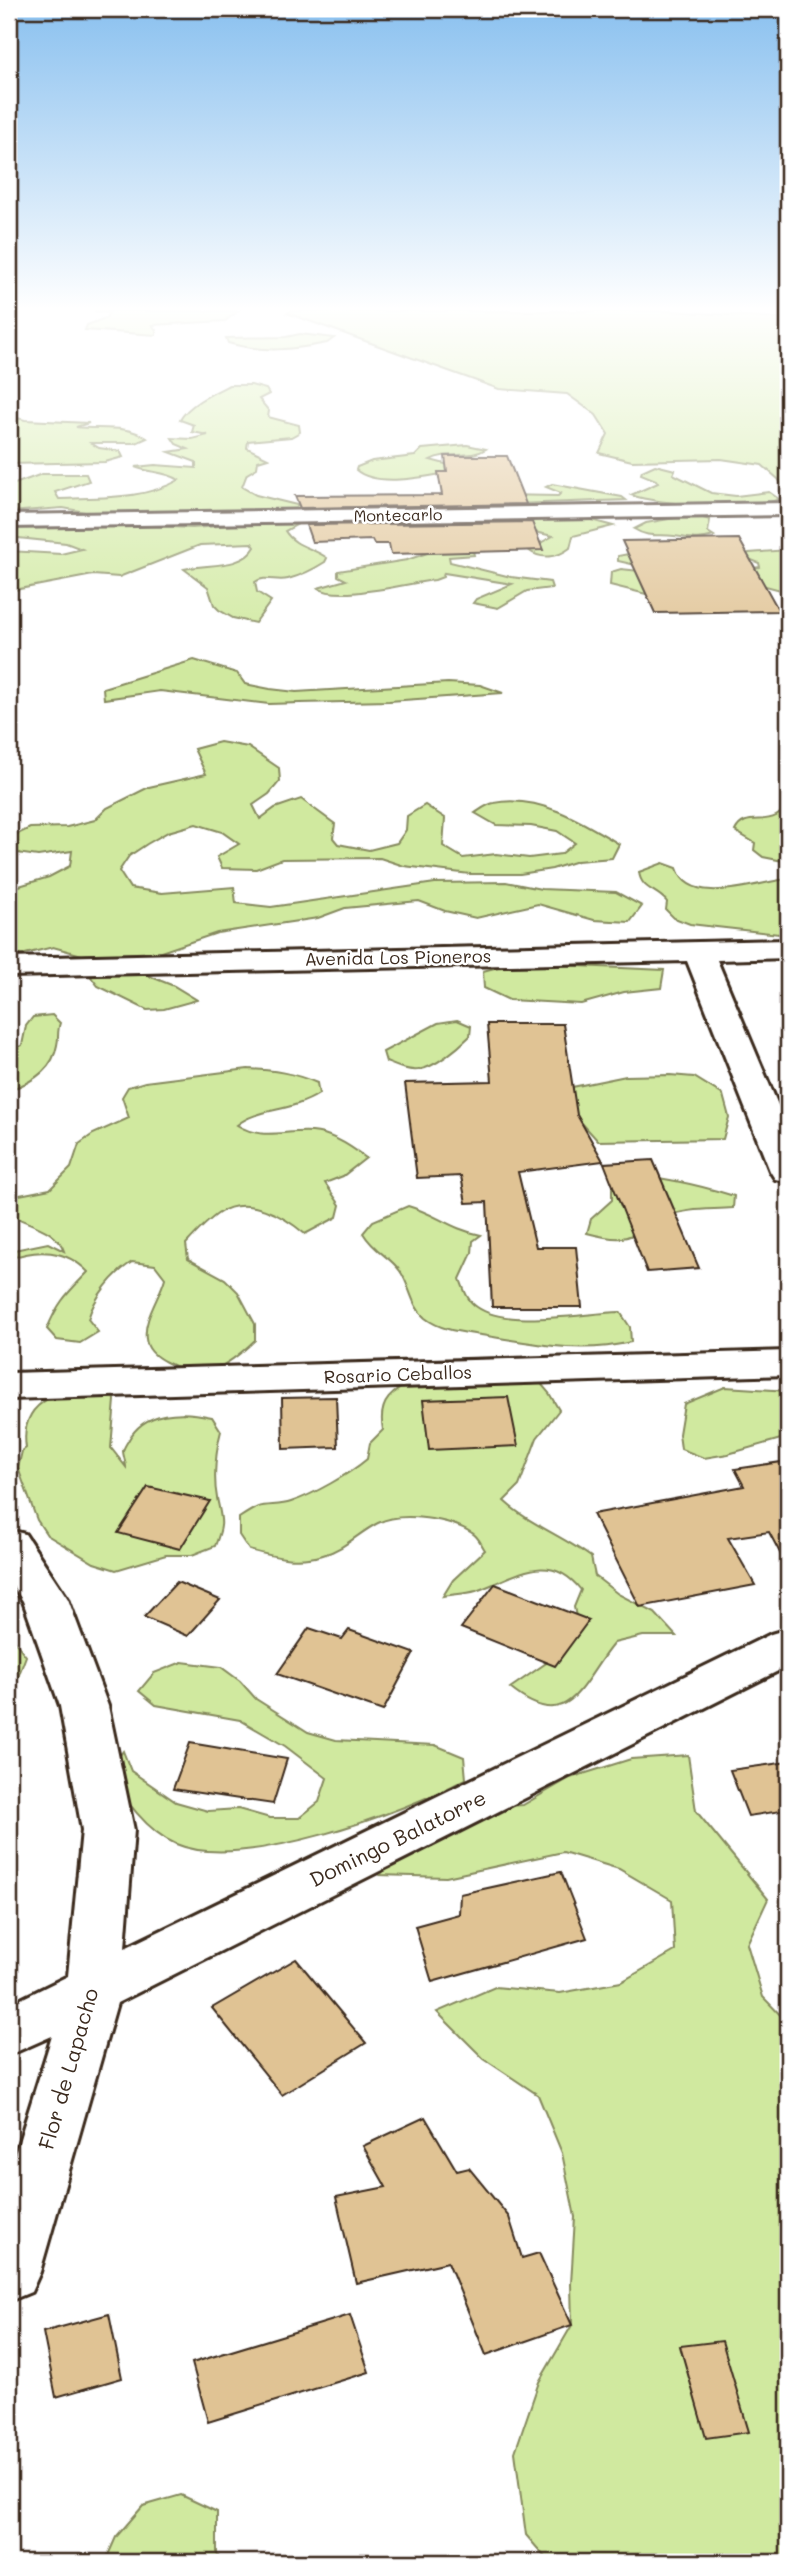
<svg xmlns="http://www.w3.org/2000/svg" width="797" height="2571" font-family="Mali,sans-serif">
<rect width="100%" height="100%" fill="#fff"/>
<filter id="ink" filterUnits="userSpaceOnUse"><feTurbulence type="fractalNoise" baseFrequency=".0143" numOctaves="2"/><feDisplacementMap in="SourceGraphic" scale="14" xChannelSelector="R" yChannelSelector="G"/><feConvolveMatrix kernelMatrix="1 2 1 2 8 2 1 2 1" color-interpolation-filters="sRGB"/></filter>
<g filter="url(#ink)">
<g fill="#d0e99f" stroke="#868a5e" stroke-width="2">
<polygon points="94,311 238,311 225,321 152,325 156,330 156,335 85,330 87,325 106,318 109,313"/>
<polygon points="291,311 671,311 788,319 788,493 778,479 762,465 721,459 632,461 599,453 608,434 596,415 567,394 499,389 287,313"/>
<path d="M 300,334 L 334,338 L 327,343 C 292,350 263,353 228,343 L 226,338 L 286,337 Z"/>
<path d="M 229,385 L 251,385 L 266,389 L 269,394 L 259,399 L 269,411 L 268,417 L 299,425 L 300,432 L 291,437 L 248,441 L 247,448 L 268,458 L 258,461 L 257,468 L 247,474 L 242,487 L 256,495 L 309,508 L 287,512 L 108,516 L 63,508 L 9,512 L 9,486 L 42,474 L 86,474 L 89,481 L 55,492 L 59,499 C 98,497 144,500 179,480 C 166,471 149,473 135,467 L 155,465 L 196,468 L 196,462 L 169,452 L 188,449 L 176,444 L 172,438 L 192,439 L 208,435 L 192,432 L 194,425 L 180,420 C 189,404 213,393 229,385 Z"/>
<path d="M 9,416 L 25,420 L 89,423 L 76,427 C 99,430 126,424 147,438 L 136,443 L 91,443 L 99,448 L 120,451 L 123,457 L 105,462 L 9,464 Z"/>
<path d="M 467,445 L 486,449 C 469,460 448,450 430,460 L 449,465 L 459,471 C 431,475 378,489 356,470 L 357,467 L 372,461 L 415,456 L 422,449 Z"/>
<path d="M 655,465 L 675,470 L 673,474 L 711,493 L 736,496 L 769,492 L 779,499 C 754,511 658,505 631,495 L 658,483 L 656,480 L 641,474 L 642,471 Z"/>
<polygon points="552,484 622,497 626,500 405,508 394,508 392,504 449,494 558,496 561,493 546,487"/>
<path d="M 692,515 L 710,520 L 708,532 L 714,536 C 697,541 690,538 674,536 C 659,534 648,538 634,529 L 646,523 Z"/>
<path d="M 580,517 L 613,526 L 573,536 L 570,548 C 557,558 541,560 528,550 L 553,536 L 496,524 L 539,518 Z"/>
<path d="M 288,521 L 298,524 L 285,531 C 295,547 312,547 327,558 L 325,562 C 314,569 300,576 288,579 C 276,582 265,575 255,582 L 257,592 L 271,601 L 255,623 L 233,618 L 219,610 L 214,605 L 208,587 L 184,569 C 206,563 242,570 255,547 L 252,543 L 200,545 L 119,577 L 93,575 L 9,591 L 9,551 L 61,554 L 82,549 L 66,543 L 9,537 L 9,527 L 128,525 L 192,528 Z"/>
<path d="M 432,521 L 452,526 L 473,551 L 474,555 L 449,557 L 450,562 L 511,577 L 550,582 L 552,588 L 527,591 L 498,608 L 473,603 L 476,599 L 512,584 L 444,573 L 443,577 L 435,580 C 408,583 338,602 318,588 L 346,580 L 338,576 L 338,571 L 407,560 L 433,551 L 349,526 L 369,522 Z"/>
<polygon points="788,550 788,592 762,585 646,594 610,585 611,572 621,569 649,572 640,566 618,561 618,556 628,554 747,569 760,567 759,563 744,557 749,553"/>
<polygon points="194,660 237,673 245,684 270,689 296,692 448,683 480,685 503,693 389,701 300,703 269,704 160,691 104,699 103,688"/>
<path d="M 220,742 L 248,747 L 279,768 L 280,781 L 269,794 L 253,805 L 260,819 L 275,808 L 301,799 L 335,824 L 333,838 L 338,844 L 369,850 L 397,843 L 406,830 L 407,816 L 425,805 L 445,818 L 443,846 L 463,858 L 496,854 L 529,858 L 561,854 L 575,843 L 557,831 L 531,826 L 496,825 L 475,813 C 480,810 487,804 494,803 C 538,794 583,822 619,844 L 612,858 L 577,861 L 552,869 L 520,874 L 470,874 L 404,866 L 380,858 L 282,859 L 256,869 L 222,868 L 217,857 L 239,844 L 222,832 L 196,824 L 168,832 L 147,844 L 129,856 L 119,871 L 130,888 L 162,893 L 234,887 L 236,903 L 271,907 L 435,883 L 506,882 L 541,889 L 616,892 L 642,906 L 630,922 L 594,920 L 538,904 L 476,918 L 445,911 L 419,901 L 345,908 L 318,918 L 217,933 L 158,953 L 82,955 L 53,947 L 21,955 L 9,953 L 9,889 L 49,877 L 70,866 L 72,851 L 38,856 L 9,852 L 9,838 L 30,828 L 67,827 L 95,820 L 107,808 L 149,787 L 206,774 L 194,749 Z"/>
<path d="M 788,805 L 788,862 L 763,857 L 754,850 L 755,843 L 735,831 C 744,813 762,824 776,816 C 781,814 783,808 788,805 Z"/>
<path d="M 663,863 L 677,868 C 689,909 761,881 788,879 L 788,935 L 690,924 L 674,918 L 666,910 L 667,902 C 657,889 641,890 639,872 Z"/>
<polygon points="513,963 664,970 661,988 624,992 581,1004 509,1000 484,988 483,971"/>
<polygon points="101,970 139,972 174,986 197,1000 164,1009 147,1010 98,986 91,977"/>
<path d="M 52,1015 L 60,1023 C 57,1031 59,1037 57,1045 C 53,1070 31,1083 9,1090 L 9,1053 L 22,1045 L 26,1026 L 33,1017 Z"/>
<path d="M 457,1020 L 471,1026 L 470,1036 C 458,1048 436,1067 418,1070 C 407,1071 396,1066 386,1062 L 383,1052 L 438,1023 Z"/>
<path d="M 248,1069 C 273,1070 294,1073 317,1083 L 319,1094 C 291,1112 258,1108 237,1125 C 262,1141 284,1130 312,1132 C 330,1133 352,1147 366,1158 L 343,1176 L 325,1183 L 340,1205 L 337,1217 L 305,1234 C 284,1216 246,1194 219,1213 C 207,1221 196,1233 186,1244 L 188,1259 L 225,1279 L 238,1292 L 255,1324 L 255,1340 C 227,1367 204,1383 166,1362 C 156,1357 147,1350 146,1339 C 143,1319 160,1297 165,1278 L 155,1265 L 132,1262 C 113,1274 95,1296 88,1319 L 98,1332 L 80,1343 L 57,1340 L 47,1329 C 59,1300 67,1294 88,1272 C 66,1249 37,1248 9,1259 L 9,1251 L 48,1243 L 64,1251 C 57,1229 28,1225 9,1214 L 9,1197 L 50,1189 L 71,1168 L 79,1144 L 93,1134 L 129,1118 L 122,1097 L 128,1087 L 145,1082 Z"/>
<polygon points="670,1075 694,1077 723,1095 729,1117 723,1139 598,1141 553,1091 626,1076"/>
<path d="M 619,1174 C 659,1176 696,1184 734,1196 L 733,1208 C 712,1210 688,1208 668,1216 C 628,1233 636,1246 587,1233 L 591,1219 L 612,1200 L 612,1188 Z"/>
<path d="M 408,1206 C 436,1214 450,1229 481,1235 L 473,1241 L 472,1253 L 460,1279 C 464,1289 467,1301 477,1307 C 508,1329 583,1313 620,1312 L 630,1327 L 631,1342 C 581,1354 536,1344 487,1336 C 466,1332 443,1332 425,1318 C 411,1306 410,1285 400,1271 C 390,1256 375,1253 363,1233 L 373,1221 Z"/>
<path d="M 420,1378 L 537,1379 L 549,1393 L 559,1410 L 537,1438 L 519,1486 L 504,1501 C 529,1524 563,1536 591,1557 L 595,1576 L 618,1594 L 655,1613 L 676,1636 L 643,1636 L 614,1643 C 581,1682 570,1737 510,1688 L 552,1659 L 578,1626 L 574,1607 L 581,1590 C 548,1548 514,1578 476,1591 C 466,1594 454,1594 443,1596 L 453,1580 L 485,1550 C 481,1544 478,1536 472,1533 C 451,1519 402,1511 378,1523 C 358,1533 345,1549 323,1555 C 297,1563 275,1557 249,1550 L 239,1535 L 239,1518 C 245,1514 251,1510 258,1507 C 268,1504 280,1506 291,1502 C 314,1494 348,1475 367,1459 L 370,1443 L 383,1430 C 377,1398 394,1391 420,1378 Z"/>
<path d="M 111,1385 L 115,1400 L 111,1448 L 126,1467 C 126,1463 123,1455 123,1451 C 124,1447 126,1444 128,1441 C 144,1410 182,1410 212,1417 L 221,1431 C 216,1450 213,1478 217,1498 C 222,1522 224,1523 215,1546 L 192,1555 L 166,1555 L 116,1570 L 94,1563 L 47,1535 L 37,1520 L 18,1468 L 22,1451 L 26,1448 C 18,1393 71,1390 111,1385 Z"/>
<polygon points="725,1387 788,1391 788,1437 728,1454 704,1458 681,1449 679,1434 684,1404"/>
<polygon points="9,1634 26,1656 18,1677 9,1683"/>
<path d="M 182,1662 L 221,1667 L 240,1681 L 256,1699 L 308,1732 L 336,1740 L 435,1745 L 464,1757 L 466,1779 C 405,1812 241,1872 176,1844 C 147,1831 123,1799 109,1771 L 123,1751 L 131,1771 L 176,1802 L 208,1811 L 238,1809 L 270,1818 L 299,1818 L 319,1802 L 327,1778 L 285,1746 L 240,1720 L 156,1705 L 139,1691 L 154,1673 Z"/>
<polygon points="688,1755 696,1811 768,1899 747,1944 763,1997 788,2023 788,2556 729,2553 682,2562 549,2562 526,2535 515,2452 539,2382 572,2325 571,2284 575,2217 562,2153 538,2095 484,2059 437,2012 495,1987 560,1993 621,1982 675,1951 672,1900 619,1869 563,1852 446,1877 380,1875 414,1837 461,1809 523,1805 570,1778 631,1759"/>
<polygon points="181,2495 217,2512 217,2554 222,2562 105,2562 116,2537 143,2506"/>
</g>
<g fill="#e0c394" stroke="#3b2a1e" stroke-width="2">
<polygon points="445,456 507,456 526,504 300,508 295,496 442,495 438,472 447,472"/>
<polygon points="532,522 543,550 391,554 389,544 374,544 372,540 312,542 306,525"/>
<polygon points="739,539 779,611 655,613 622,541"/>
<polygon points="487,1024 563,1024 577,1115 603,1161 518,1172 536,1247 576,1247 582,1307 492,1307 487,1202 466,1203 461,1176 417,1178 405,1083 492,1081"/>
<polygon points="653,1160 699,1268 647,1272 604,1163"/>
<polygon points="336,1397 338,1447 283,1449 282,1398"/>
<polygon points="508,1397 518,1446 429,1450 423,1400"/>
<polygon points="788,1461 788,1568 769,1532 728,1538 755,1585 640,1607 593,1514 744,1486 735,1469"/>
<polygon points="148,1487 210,1501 180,1549 118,1533"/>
<polygon points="177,1582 220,1600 188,1636 144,1617"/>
<polygon points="495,1584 589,1620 555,1666 461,1628"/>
<polygon points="309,1628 342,1639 349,1630 414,1653 383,1711 277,1674"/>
<polygon points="190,1743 287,1759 273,1804 173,1789"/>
<polygon points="788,1762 788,1810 748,1816 730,1770"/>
<polygon points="561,1872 587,1938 432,1982 415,1926 459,1914 460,1894"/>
<polygon points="296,1959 366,2043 282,2095 212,2008"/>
<polygon points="425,2117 457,2171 469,2168 509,2217 522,2258 539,2253 572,2325 486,2355 448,2262 356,2283 336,2197 386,2187 363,2146"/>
<polygon points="109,2314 122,2378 56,2397 43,2332"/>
<polygon points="350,2315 369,2372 208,2422 192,2363"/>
<polygon points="722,2341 749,2432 706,2438 680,2346"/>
</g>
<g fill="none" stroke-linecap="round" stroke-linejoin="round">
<defs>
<g id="street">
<polygon points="788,503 788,515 9,527 9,515"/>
<polygon points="788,940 788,958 717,960 788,1129 788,1182 775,1179 770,1171 687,961 9,976 9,958"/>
<polygon points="788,1351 788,1375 9,1399 9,1373"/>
<polygon points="9,1530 25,1534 68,1599 108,1706 134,1830 125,1948 771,1634 788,1629 788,1666 117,2003 40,2272 31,2292 9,2301 9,2174 52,2036 9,2055 9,2005 68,1976 82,1830 60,1706 23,1601 9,1580"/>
</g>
</defs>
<use href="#street" stroke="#3b2a1e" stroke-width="6"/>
<use href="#street" fill="#fff" fill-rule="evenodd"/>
</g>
</g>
<linearGradient id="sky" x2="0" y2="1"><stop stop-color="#89c0ef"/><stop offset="0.46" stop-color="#fff"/><stop offset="1" stop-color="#fff" stop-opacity="0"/></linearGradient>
<rect width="797" height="671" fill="url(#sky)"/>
<g text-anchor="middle" stroke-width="5" stroke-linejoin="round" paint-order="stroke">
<g font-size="16" fill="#3b2a1e" stroke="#fff">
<text transform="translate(398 515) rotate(-1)" y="6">Montecarlo</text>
</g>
<g font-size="18" fill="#3b2a1e" stroke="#fff">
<text transform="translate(398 958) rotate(-1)" y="6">Avenida Los Pioneros</text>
<text transform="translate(398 1375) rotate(-2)" y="6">Rosario Ceballos</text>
</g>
<g font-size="21" fill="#3b2a1e" stroke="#fff">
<text transform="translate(398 1839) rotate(-26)" y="7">Domingo Balatorre</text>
<text transform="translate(69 2069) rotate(-74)" y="7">Flor de Lapacho</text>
</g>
</g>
<rect width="797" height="2571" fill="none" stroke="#fff" stroke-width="35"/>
<rect x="18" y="18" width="762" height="2536" fill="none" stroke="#3b2a1e" stroke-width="2.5" filter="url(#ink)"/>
</svg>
